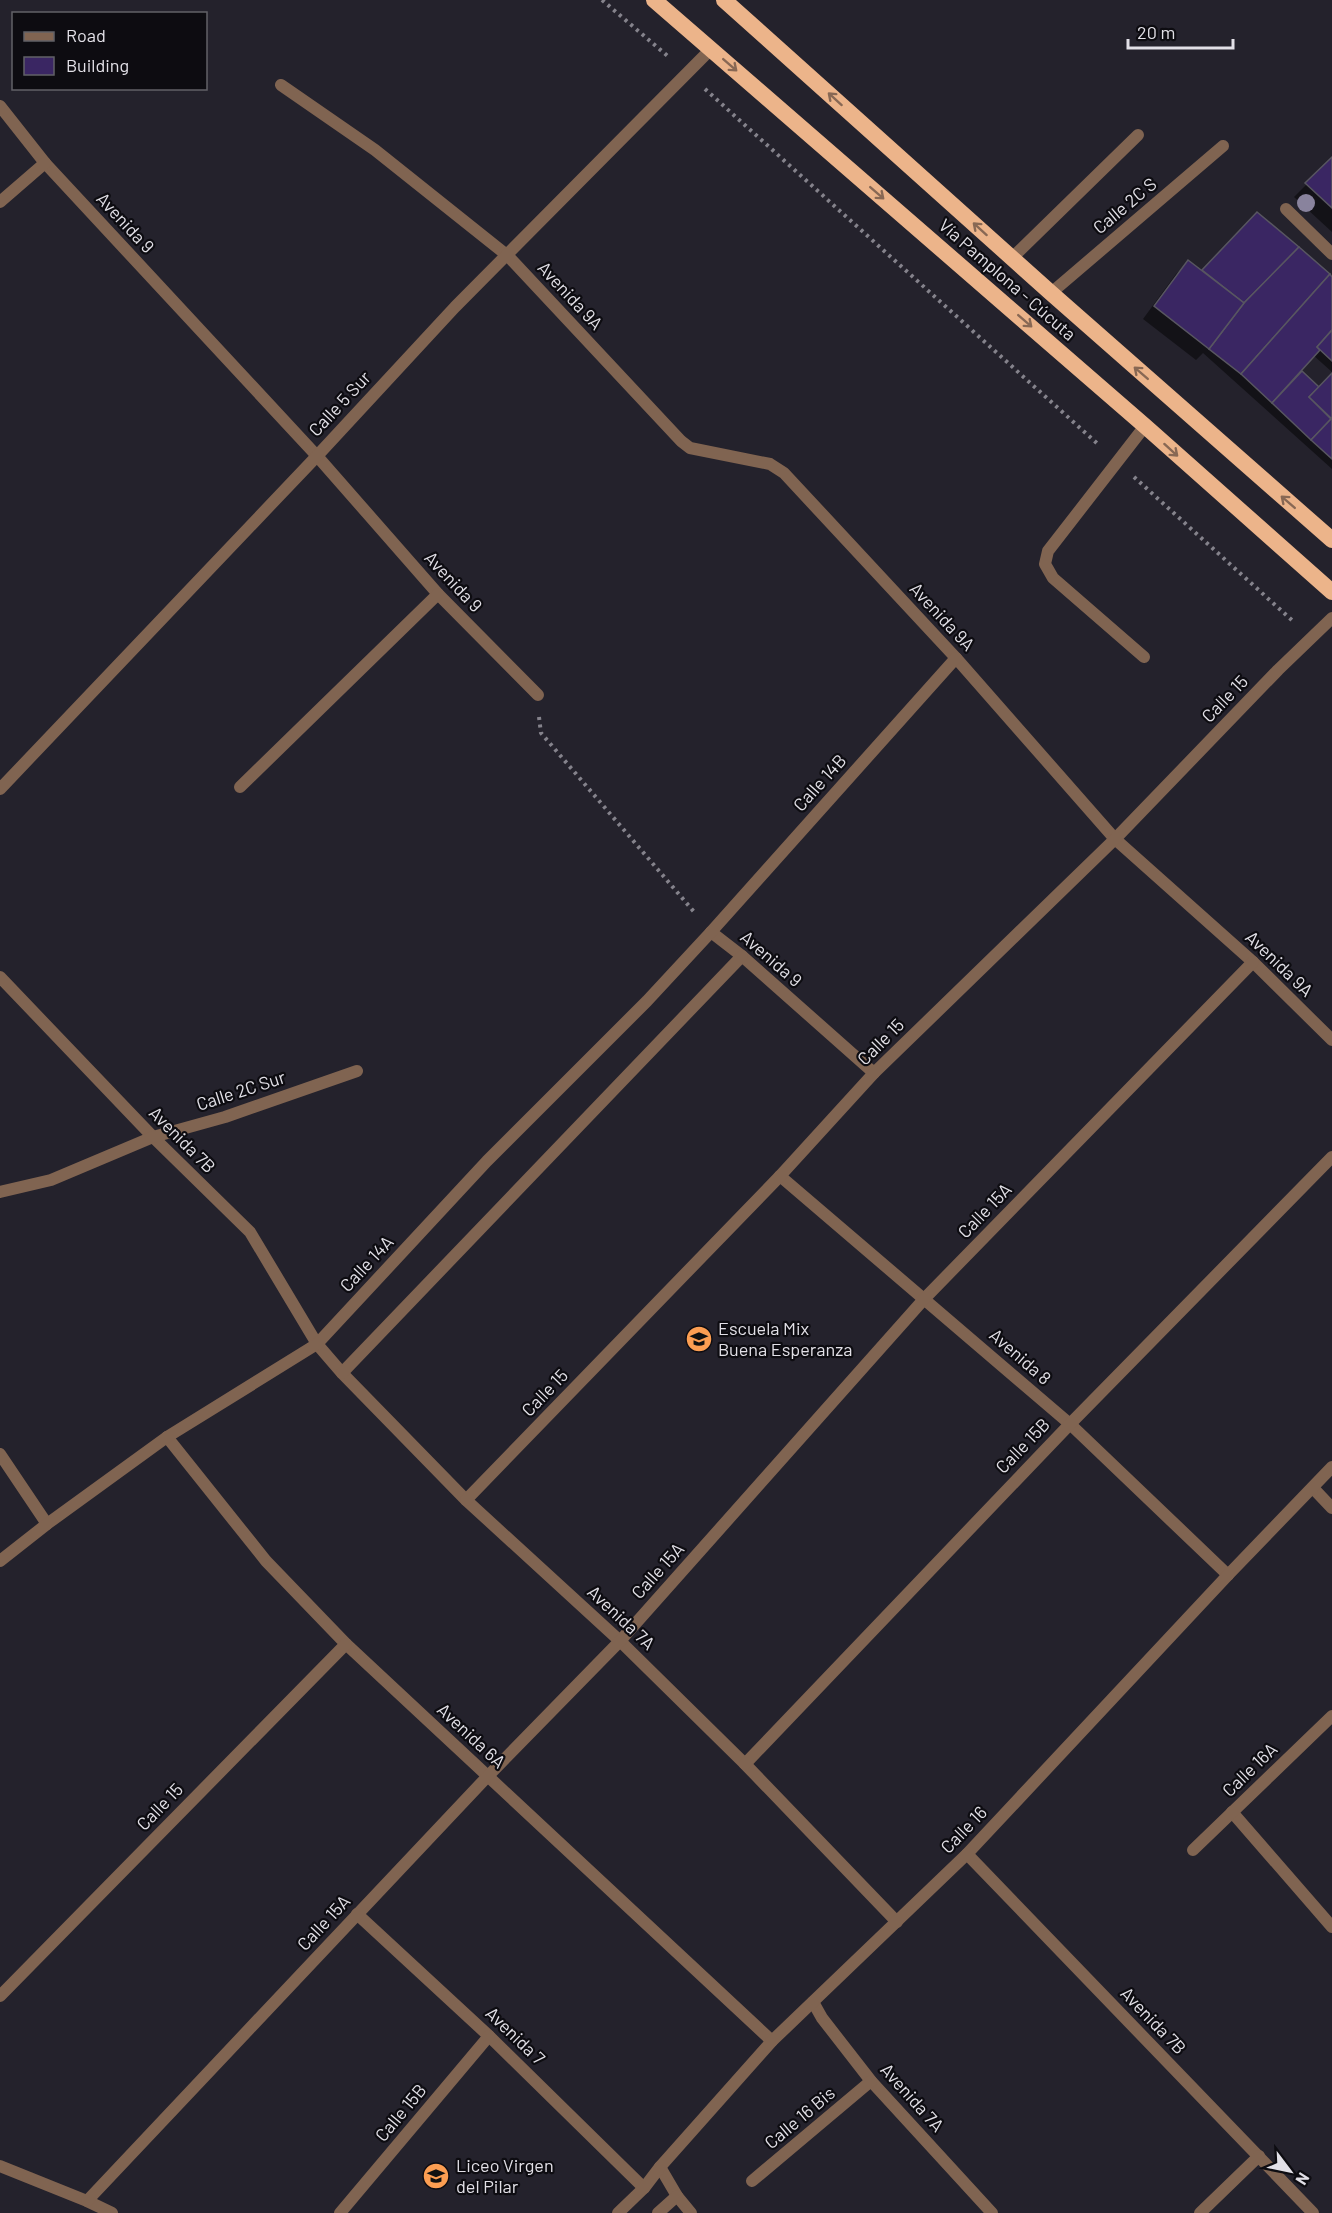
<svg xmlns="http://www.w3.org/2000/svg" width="1332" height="2213" font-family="Barlow,sans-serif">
<rect width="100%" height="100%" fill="#24222c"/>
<g fill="#0007">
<polygon points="1332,159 1332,232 1294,197"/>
<polygon points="1257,214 1332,279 1332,372 1313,355 1300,371 1319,389 1332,375 1332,469 1203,353 1196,360 1143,319 1176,274 1189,262 1201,272"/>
</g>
<g fill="#3a2663" stroke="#585661" stroke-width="1.5">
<polygon points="1332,157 1332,208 1305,183"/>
<polygon points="1257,212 1299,247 1244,303 1202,270"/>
<polygon points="1299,247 1330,274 1241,374 1209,349 1244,303"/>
<polygon points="1188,260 1244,303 1209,349 1154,306"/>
<polygon points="1330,274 1332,277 1332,330 1317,347 1320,350 1272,403 1241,374"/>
<polygon points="1332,330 1332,361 1317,347"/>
<polygon points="1302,371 1319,387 1309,397 1331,419 1311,440 1272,403"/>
<polygon points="1332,373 1332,419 1309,397"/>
<polygon points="1331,419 1332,419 1332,459 1311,440"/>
</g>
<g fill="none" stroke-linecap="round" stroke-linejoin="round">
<g stroke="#85838c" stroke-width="4" stroke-dasharray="3 4.5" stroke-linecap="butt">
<polyline points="602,0 670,58"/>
<polyline points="705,89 1100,446"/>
<polyline points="1134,477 1295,623"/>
<polyline points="539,717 541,733 695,913"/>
</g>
<g stroke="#806451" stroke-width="12">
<polyline points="1012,258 1138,135"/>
<polyline points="1144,657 1053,578 1045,564 1048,551 1145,426"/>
</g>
<g stroke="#806451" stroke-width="12">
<polyline points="281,85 375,150 508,256 681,441 690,448 770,464 784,473 956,658 1115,839 1253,962 1332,1040"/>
<polyline points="0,106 45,163 317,456 438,594 538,695"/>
<polyline points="0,202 45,163"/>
<polyline points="1286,209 1332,254"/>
<polyline points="1051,293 1223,146"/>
<polyline points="240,787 438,594"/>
<polyline points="0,789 317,456 455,307 711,49"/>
<polyline points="711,932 742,956 874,1073"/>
<polyline points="0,977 153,1137 250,1232 317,1344 342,1373 466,1500 620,1641 745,1764 897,1922"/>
<polyline points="780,1176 1070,1424 1228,1575"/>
<polyline points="0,1192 51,1180 153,1137 225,1117 357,1071"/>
<polyline points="342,1373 742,956"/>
<polyline points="167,1437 266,1561 346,1644 772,2041"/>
<polyline points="0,1454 47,1524"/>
<polyline points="1313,1488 1332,1508"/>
<polyline points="466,1500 780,1176 874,1073 1115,839 1278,670 1332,618"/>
<polyline points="0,1561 47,1524 167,1437 317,1344 487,1161 647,1001 711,932 956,658"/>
<polyline points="745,1764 1070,1424 1332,1157"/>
<polyline points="1232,1812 1332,1927"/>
<polyline points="1193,1850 1332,1716"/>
<polyline points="967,1854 1313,2213"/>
<polyline points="357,1914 489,2036 644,2188"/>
<polyline points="0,1996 346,1644"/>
<polyline points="813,2002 822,2018 871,2081 992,2213"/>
<polyline points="0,2166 87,2201 112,2213"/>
<polyline points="660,2167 677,2196 691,2213"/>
<polyline points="752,2181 871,2081"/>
<polyline points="87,2201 487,1777 620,1641 925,1298 1253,962"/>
<polyline points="340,2213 489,2036"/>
<polyline points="618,2213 644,2188 660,2167 772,2041 967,1854 1228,1575 1332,1467"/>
<polyline points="658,2213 677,2196"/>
<polyline points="1200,2213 1259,2156"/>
</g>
<g stroke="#ecb48a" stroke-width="16">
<polyline points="654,0 1145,426 1332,592"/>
<polyline points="724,0 1051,293 1332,540"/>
</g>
</g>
<circle fill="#89839d" cx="1306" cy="203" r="9"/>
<defs><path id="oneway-shaft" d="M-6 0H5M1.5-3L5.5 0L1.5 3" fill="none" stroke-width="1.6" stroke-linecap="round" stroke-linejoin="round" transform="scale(1.5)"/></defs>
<g stroke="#886854">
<use href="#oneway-shaft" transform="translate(730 65) rotate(41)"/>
<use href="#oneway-shaft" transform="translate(835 99) rotate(-138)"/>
<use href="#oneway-shaft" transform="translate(877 193) rotate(41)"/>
<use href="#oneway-shaft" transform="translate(980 229) rotate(-138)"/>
<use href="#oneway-shaft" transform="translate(1025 321) rotate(41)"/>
<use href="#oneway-shaft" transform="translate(1141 373) rotate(-139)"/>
<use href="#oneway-shaft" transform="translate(1171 450) rotate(42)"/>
<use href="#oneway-shaft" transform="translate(1288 502) rotate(-139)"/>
</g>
<defs>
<symbol id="school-disc" viewBox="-11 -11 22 22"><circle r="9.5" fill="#fc9e52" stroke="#0d0c11"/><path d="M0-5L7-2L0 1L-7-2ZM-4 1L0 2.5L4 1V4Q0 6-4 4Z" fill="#111"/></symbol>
</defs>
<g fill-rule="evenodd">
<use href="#school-disc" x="684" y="1324" width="30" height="30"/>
<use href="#school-disc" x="421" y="2161" width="30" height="30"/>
</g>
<g text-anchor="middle" stroke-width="4.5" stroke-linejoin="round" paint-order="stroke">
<g font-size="18" fill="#e2e0e7" stroke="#0d0c11">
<text transform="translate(1125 206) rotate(-40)" y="6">Calle 2C S</text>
<text transform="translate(125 223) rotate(47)" y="6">Avenida 9</text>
<text transform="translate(1007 280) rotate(41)" y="6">Vía Pamplona - Cúcuta</text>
<text transform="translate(570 296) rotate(47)" y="6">Avenida 9A</text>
<text transform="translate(340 404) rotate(-47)" y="6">Calle 5 Sur</text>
<text transform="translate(453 582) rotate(47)" y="6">Avenida 9</text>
<text transform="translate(942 617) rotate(47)" y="6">Avenida 9A</text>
<text transform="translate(1225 699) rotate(-46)" y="6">Calle 15</text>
<text transform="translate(820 783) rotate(-48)" y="6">Calle 14B</text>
<text transform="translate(771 959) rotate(41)" y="6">Avenida 9</text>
<text transform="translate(1279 964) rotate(44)" y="6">Avenida 9A</text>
<text transform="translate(881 1042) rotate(-45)" y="6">Calle 15</text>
<text transform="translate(241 1091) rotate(-18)" y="6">Calle 2C Sur</text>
<text transform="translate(182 1140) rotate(45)" y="6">Avenida 7B</text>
<text transform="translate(985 1211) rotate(-46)" y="6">Calle 15A</text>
<text transform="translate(367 1264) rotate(-47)" y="6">Calle 14A</text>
<text transform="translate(1020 1357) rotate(41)" y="6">Avenida 8</text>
<text transform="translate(545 1393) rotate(-46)" y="6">Calle 15</text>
<text transform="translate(1023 1446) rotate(-46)" y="6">Calle 15B</text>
<text transform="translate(658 1571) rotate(-48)" y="6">Calle 15A</text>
<text transform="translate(621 1618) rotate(43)" y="6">Avenida 7A</text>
<text transform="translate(471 1736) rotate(43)" y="6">Avenida 6A</text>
<text transform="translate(1250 1770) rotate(-44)" y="6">Calle 16A</text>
<text transform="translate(160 1807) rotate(-46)" y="6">Calle 15</text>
<text transform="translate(964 1830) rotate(-46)" y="6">Calle 16</text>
<text transform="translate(324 1923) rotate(-47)" y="6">Calle 15A</text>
<text transform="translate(1153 2021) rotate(46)" y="6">Avenida 7B</text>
<text transform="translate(515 2036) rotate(44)" y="6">Avenida 7</text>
<text transform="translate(912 2098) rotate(48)" y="6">Avenida 7A</text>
<text transform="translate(401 2113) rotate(-50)" y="6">Calle 15B</text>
<text transform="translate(800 2118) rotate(-40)" y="6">Calle 16 Bis</text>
</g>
<g font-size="18" fill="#e2e0e7" stroke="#0d0c11" text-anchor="start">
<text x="718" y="1335">Escuela Mix<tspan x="718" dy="21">Buena Esperanza</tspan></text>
<text x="456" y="2172">Liceo Virgen<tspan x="456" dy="21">del Pilar</tspan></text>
</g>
</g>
<rect x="12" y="12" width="195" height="78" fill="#0d0c11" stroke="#626167" stroke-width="1.5"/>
<rect x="24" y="32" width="30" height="9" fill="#806451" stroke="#626167" stroke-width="1.5"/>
<text x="66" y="42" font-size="18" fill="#e2e0e7">Road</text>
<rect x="24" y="57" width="30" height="18" fill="#3a2663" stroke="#626167" stroke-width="1.5"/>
<text x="66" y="72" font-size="18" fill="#e2e0e7">Building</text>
<g transform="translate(1290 2171) rotate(122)" stroke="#0d0c11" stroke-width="4.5" paint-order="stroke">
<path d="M0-4.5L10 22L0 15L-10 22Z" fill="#e2e0e7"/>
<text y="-9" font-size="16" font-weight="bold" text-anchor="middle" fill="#e2e0e7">N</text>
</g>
<path d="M1128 39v9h105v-9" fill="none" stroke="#e2e0e7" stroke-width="3"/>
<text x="1137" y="39" font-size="18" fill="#e2e0e7" stroke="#0d0c11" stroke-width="4.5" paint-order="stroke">20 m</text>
</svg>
